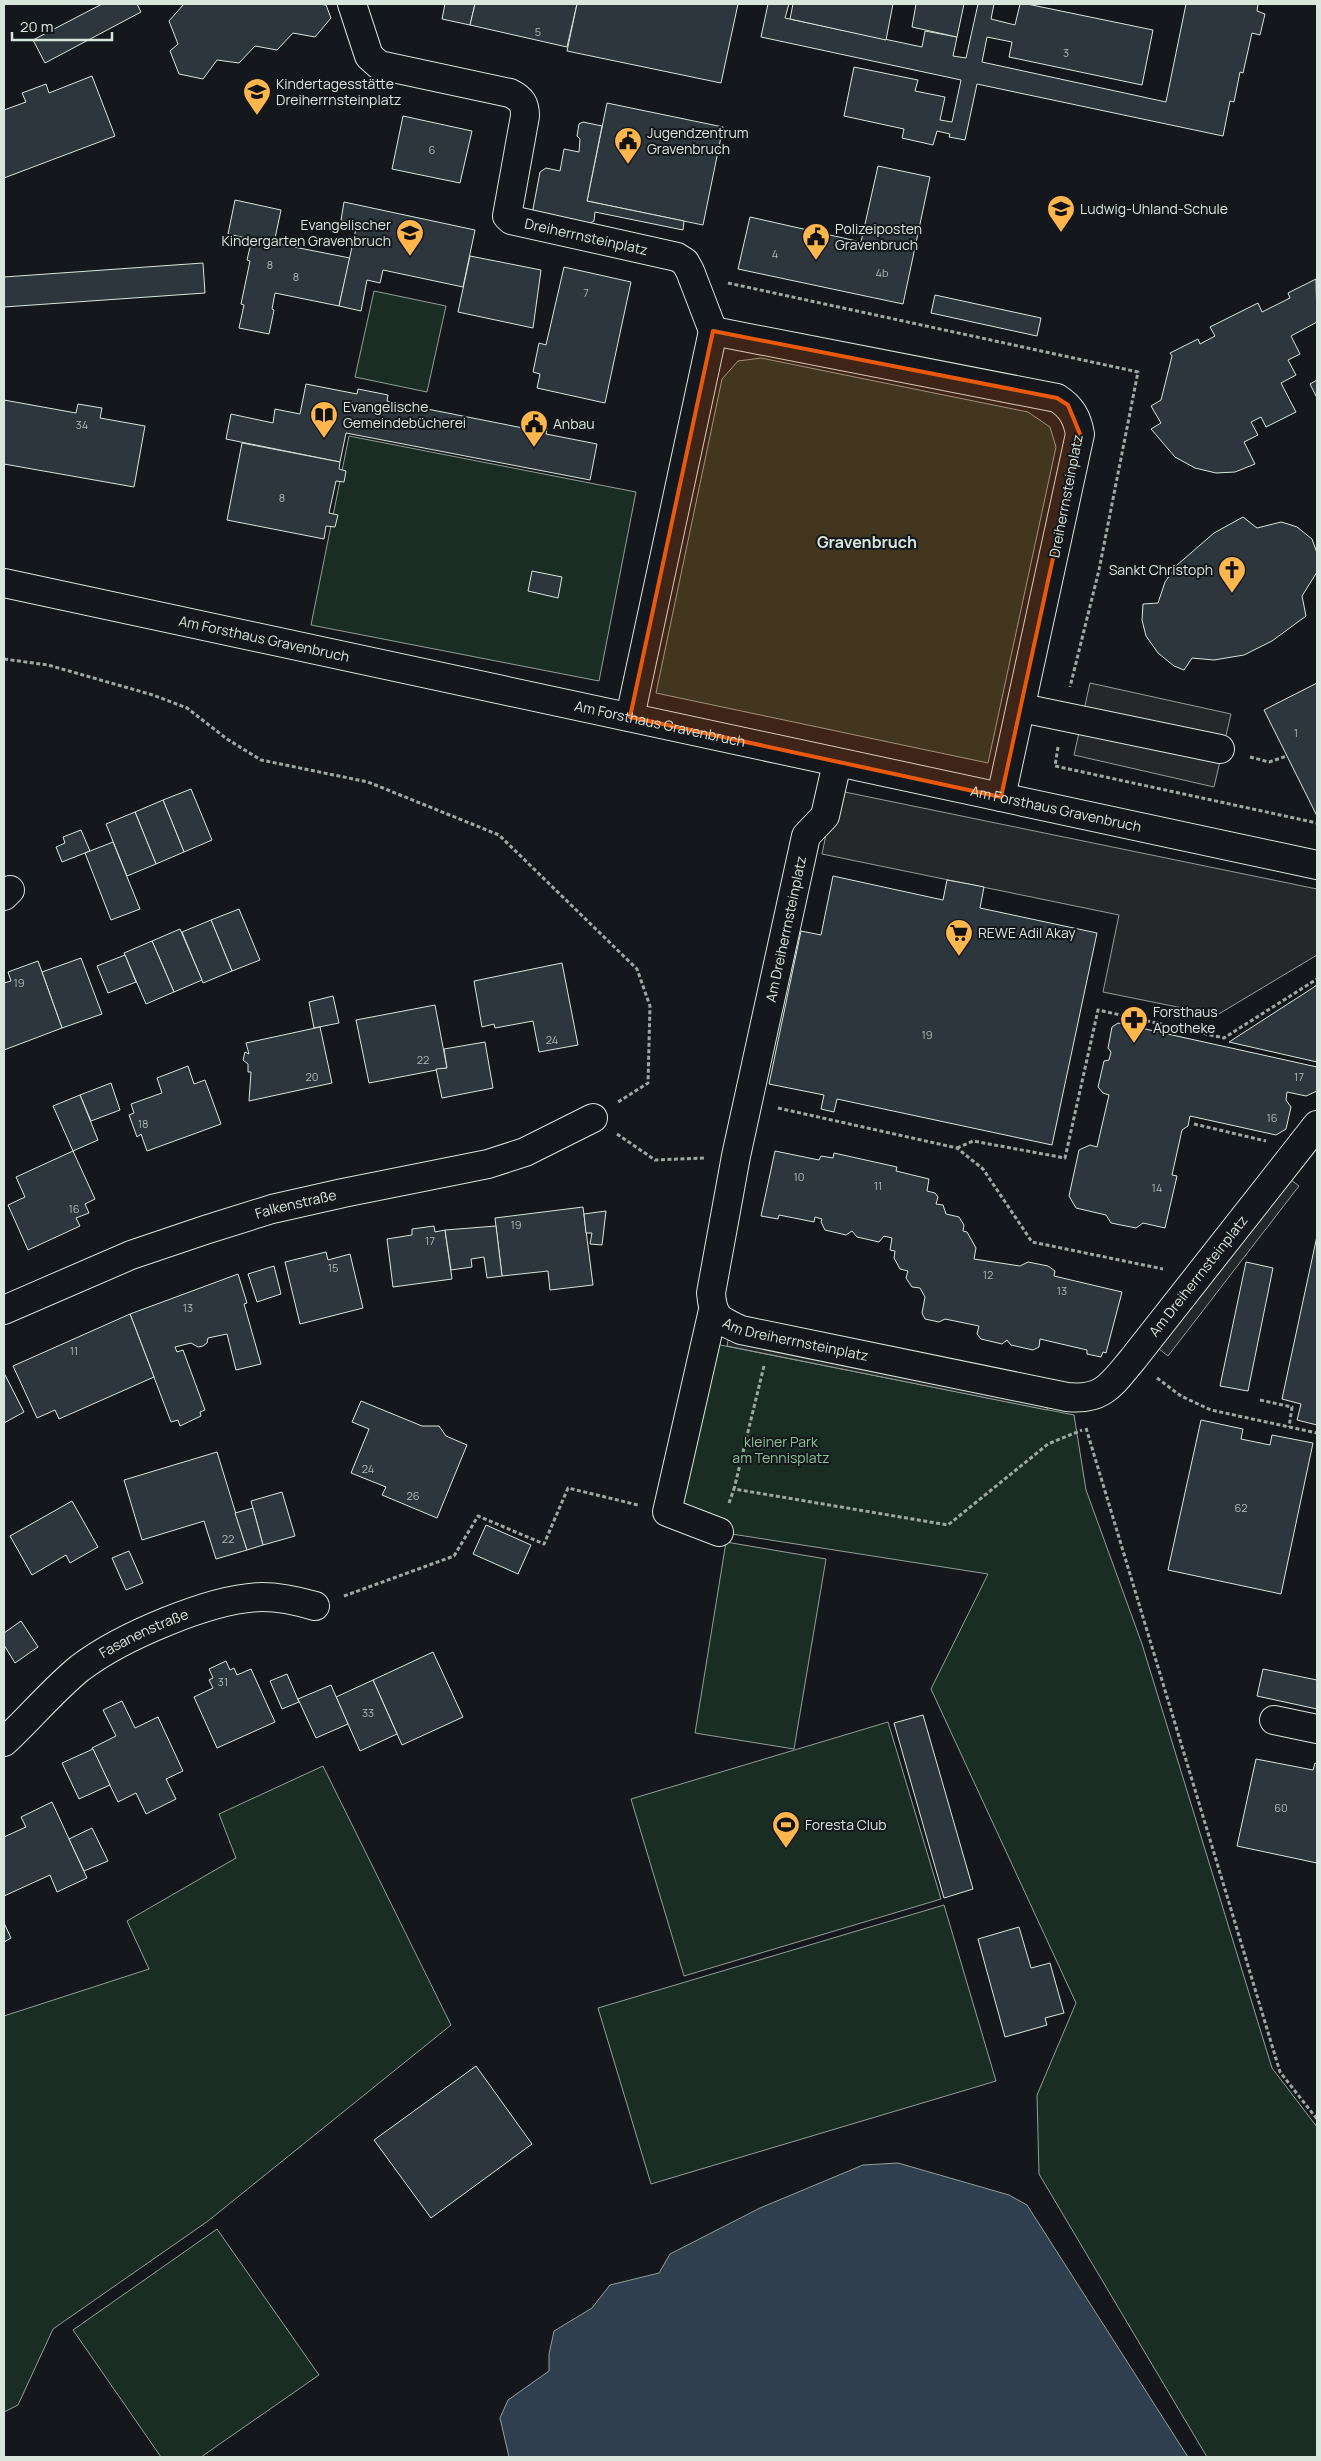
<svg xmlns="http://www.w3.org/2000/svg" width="1321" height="2461" font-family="Manrope,sans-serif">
<rect width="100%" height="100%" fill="#14181c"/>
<g fill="#1a2d24" stroke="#939e99">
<polygon points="374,291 446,306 427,392 355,377"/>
<polygon points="761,358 1028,412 1050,427 1056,447 988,763 656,693 722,379 738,361"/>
<polygon points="349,436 636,492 599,681 311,625"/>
<polygon points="705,1342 1074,1415 1086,1490 1142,1644 1272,2068 1317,2127 1317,2457 1207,2457 1039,2174 1037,2095 1076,2003 931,1689 988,1574 719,1532 667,1512"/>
<polygon points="726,1542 826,1559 794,1749 695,1733"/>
<polygon points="888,1722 941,1899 684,1976 631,1799"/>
<polygon points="323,1766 451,2025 208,2221 53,2329 18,2405 4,2412 4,2016 149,1969 127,1921 236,1858 219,1814"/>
<polygon points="944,1905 996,2081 651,2184 598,2008"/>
<polygon points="217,2229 319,2375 201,2457 161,2457 73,2330"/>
</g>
<g fill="#24282b" stroke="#939e99">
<polygon points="1090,683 1231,714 1214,787 1074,755"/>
<polygon points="835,790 1317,889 1317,955 1217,1015 1103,992 1119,915 822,854"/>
<polygon points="1286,1176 1299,1186 1168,1356 1154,1345"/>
<polygon points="730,1329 1050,1393 1047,1410 727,1346"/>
</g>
<polygon fill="#2f3f4d" stroke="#939e99" points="898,2163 1009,2195 1027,2205 1188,2457 509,2457 500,2418 508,2400 549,2371 549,2354 554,2331 592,2308 610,2285 659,2273 670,2254 760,2208 863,2165"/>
<g fill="#2c363c" stroke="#d8e6dc">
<polygon points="102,4 137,4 141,12 45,63 33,40"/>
<polygon points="184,4 317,4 326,5 331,18 315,37 293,33 277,50 255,46 239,63 217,60 203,79 179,74 170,51 178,44 169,21"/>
<polygon points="445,4 475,4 470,25 442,19"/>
<polygon points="475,4 577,4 567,47 470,25"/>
<polygon points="577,4 738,4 721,83 567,51"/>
<polygon points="768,4 789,4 785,18 922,47 925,31 957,37 953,56 966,58 978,4 994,4 991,19 1015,25 1020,4 1027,4 1153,30 1142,85 1009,57 1012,42 987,37 982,62 1166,102 1186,4 1258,4 1257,11 1265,14 1260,35 1252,33 1243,73 1240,72 1234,102 1230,101 1223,136 977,84 965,140 949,137 950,134 937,131 933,145 902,138 904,129 844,116 854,67 918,80 915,91 945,97 940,120 952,122 961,80 761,37"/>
<polygon points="793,4 893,4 886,40 790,19"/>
<polygon points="916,4 964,4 957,37 912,27"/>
<polygon points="92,76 115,136 4,178 4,110 26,102 22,93 46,84 49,93"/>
<polygon points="607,103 723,127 703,225 587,201"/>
<polygon points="403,116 472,131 460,183 392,169"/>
<polygon points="583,122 602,126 587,201 684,221 683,230 595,212 594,221 582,227 536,217 533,209 540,172 546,168 560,171 564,149 579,152 580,139 577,136 579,124"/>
<polygon points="878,166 930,177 903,304 738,269 750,217 861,242"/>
<polygon points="235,200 281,210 274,243 350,258 339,306 275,293 272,309 274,310 269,334 239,328 244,305 241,304 250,261 247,260 251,243 255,244 255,240 228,234"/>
<polygon points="344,202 475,230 463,287 383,270 380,283 367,280 361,311 339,306 357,224 341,220"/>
<polygon points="470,256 541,270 533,328 458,312"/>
<polygon points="203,263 205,293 4,307 4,277"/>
<polygon points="564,267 631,282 605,403 537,388 540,374 533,372 539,343 546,345"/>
<polygon points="1316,279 1317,322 1291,336 1300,354 1288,360 1296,375 1281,383 1296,412 1266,427 1261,417 1251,422 1258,435 1244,442 1255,464 1235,472 1216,473 1195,468 1175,457 1151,429 1161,423 1151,406 1161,400 1172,356 1170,353 1198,339 1200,344 1215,336 1210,327 1258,303 1262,312 1290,298 1288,293"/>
<polygon points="935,295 1041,318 1037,336 931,313"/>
<polygon points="1317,380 1317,398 1310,384"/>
<polygon points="306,384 357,394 358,389 388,395 387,401 528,429 529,425 547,428 546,434 597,444 590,480 346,433 340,462 226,439 231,414 273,423 275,409 300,414"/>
<polygon points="4,400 76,413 78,404 102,408 100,418 145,426 134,487 4,464"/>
<polygon points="242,443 340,462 339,469 346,471 344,482 336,481 329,513 338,515 335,527 326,526 324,539 227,520"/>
<polygon points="1243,517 1257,528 1281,522 1288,524 1297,527 1312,539 1317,553 1317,572 1302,596 1306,616 1272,641 1244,655 1214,660 1192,658 1184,670 1174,666 1158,653 1146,636 1142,620 1143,604 1158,603 1165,582 1177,565 1214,533"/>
<polygon points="532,571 562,577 558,598 528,591"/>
<polygon points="1317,683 1317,816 1264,710"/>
<polygon points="191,789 212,840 184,852 163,800"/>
<polygon points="163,800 184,852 156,864 135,812"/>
<polygon points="135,812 156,864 127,876 106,824"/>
<polygon points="81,830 90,851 62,862 56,847 65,843 63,837"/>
<polygon points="113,842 140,909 111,920 85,853"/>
<polygon points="833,876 943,900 947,880 969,884 984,887 980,908 1097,933 1052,1145 837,1099 834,1112 821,1109 824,1095 769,1084 801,931 821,935"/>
<polygon points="239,909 260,960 232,971 211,920"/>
<polygon points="211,920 232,971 203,983 182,932"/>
<polygon points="180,929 202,980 174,992 152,941"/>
<polygon points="152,941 174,992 146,1004 124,953"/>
<polygon points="125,955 136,982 108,993 97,966"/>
<polygon points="81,958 102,1014 62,1028 42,972"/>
<polygon points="38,961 62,1028 4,1050 4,983 11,981 8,972"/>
<polygon points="562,963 578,1045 539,1052 533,1021 495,1028 494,1024 482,1027 474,981"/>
<polygon points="1317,985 1317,1062 1229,1042 1311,989"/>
<polygon points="333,996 339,1023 314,1028 309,1002"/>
<polygon points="435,1005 447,1068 369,1083 356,1020"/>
<polygon points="1118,1023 1317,1067 1317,1091 1306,1096 1287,1092 1286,1100 1291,1107 1286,1129 1276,1135 1190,1116 1188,1126 1182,1130 1172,1175 1177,1176 1165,1228 1143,1223 1136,1228 1111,1223 1106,1215 1076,1208 1069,1196 1079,1150 1090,1145 1097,1147 1109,1095 1103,1093 1098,1087 1104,1061 1109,1060 1111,1052 1108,1048 1112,1027"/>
<polygon points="320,1027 332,1083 249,1101 251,1072 248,1072 248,1064 243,1060 245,1052 249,1054 246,1043"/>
<polygon points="485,1042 493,1088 442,1098 436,1069 447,1068 444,1049"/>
<polygon points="188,1066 194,1084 205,1080 221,1124 147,1151 141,1134 137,1137 129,1115 134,1113 131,1104 162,1093 157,1078"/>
<polygon points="111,1083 120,1110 91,1121 80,1095"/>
<polygon points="80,1095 98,1140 73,1151 53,1106"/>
<polygon points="73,1151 95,1199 85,1204 89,1213 76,1218 80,1226 28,1250 8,1205 25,1197 16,1177"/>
<polygon points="775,1151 819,1160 821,1156 833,1158 834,1153 897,1167 896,1171 929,1179 927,1191 935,1193 938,1197 936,1204 943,1205 946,1214 959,1217 964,1225 963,1231 967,1232 976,1248 974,1259 1020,1266 1028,1262 1048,1266 1055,1271 1054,1276 1122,1292 1106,1353 1103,1352 1101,1357 1087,1354 1087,1350 1040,1339 1039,1347 1033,1350 1011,1345 1007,1340 1002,1344 981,1339 977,1334 979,1326 945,1319 939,1322 925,1319 922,1313 925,1297 920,1288 912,1287 906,1278 908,1271 900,1269 894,1258 895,1251 890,1250 892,1238 884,1236 879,1242 857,1237 852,1231 846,1235 825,1230 821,1222 822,1219 815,1217 814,1222 779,1215 778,1219 761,1216"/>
<polygon points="583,1207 593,1285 550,1290 548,1271 502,1276 495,1218"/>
<polygon points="606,1211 602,1245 590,1244 592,1233 586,1233 584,1214"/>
<polygon points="434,1226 435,1232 445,1230 452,1279 393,1287 387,1239 412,1235 412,1229"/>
<polygon points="496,1226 502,1276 487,1278 484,1257 471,1259 472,1267 451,1270 445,1230"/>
<polygon points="1317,1236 1317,1425 1297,1420 1301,1404 1282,1399"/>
<polygon points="326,1252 328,1260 350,1254 363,1308 300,1324 285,1262"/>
<polygon points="1246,1262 1273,1268 1248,1391 1220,1386"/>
<polygon points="274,1266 281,1294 257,1302 248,1274"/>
<polygon points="238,1274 247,1303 244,1304 261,1364 236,1370 227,1334 208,1338 207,1343 203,1346 198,1347 191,1343 175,1347 177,1352 183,1350 205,1410 200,1412 201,1416 180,1426 178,1420 171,1422 130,1314"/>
<polygon points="130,1314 154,1377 59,1419 55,1410 37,1418 13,1366"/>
<polygon points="4,1373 24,1412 4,1423"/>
<polygon points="361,1401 422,1426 439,1426 446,1436 467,1445 437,1518 382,1495 386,1487 351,1473 369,1429 352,1422"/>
<polygon points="1201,1420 1243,1429 1241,1439 1270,1445 1272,1435 1313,1443 1281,1594 1168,1570"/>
<polygon points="217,1452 247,1550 216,1559 204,1521 142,1540 124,1480"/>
<polygon points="282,1492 295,1536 263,1545 251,1501"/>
<polygon points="72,1501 98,1547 70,1563 66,1555 32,1575 10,1536"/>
<polygon points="253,1508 263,1545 247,1550 235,1513"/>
<polygon points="486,1525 531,1545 518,1574 473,1554"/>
<polygon points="129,1551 143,1583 126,1590 112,1558"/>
<polygon points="21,1621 38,1647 15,1663 4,1645 4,1633"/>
<polygon points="433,1652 463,1717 402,1745 373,1680"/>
<polygon points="226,1661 230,1670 234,1668 237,1675 251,1669 275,1722 217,1748 194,1697 213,1688 209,1680 213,1678 209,1669"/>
<polygon points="1263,1669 1317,1680 1317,1709 1257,1696"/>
<polygon points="287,1674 299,1702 282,1709 270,1681"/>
<polygon points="373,1680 397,1734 360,1751 336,1697"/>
<polygon points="331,1685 348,1724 316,1738 298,1699"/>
<polygon points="122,1701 135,1728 158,1717 183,1771 166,1779 176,1799 146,1814 136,1793 118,1802 92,1748 116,1736 103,1710"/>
<polygon points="923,1715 973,1889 944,1898 894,1723"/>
<polygon points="93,1749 110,1785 79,1799 62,1763"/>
<polygon points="1256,1759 1313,1770 1315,1763 1317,1764 1317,1863 1237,1846"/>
<polygon points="52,1802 87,1878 57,1892 50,1875 4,1896 4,1837 26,1827 21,1817"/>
<polygon points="92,1828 108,1861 84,1871 69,1839"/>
<polygon points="4,1923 11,1938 4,1942"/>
<polygon points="1019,1927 1031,1968 1050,1963 1064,2013 1045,2018 1047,2025 1005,2037 978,1939"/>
<polygon points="476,2066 532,2144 431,2218 374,2140"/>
</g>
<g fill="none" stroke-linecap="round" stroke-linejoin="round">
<defs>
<g id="minor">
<path id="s1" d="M 352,4 L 369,56 L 379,65 L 510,93 C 522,99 525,104 525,116 L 507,216 L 511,220 L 677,257 L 685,262 L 690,271 L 713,331"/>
<path id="s2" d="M 4,583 L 1317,865"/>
<polyline points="1022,708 1220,749"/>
<path d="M 630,717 L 713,331 L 1057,398 C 1071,407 1077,417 1080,434 L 1001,797"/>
<path id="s3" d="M 837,763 L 825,816 L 806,836 L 736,1156 L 711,1293 C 713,1318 719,1320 741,1330 L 1067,1397 C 1103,1401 1112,1384 1133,1359 L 1317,1125"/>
<polyline points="4,896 10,890"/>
<path id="s4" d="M 4,1310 L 131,1255 L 205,1230 L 272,1209 L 343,1193 L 488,1164 L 525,1152 L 593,1118"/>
<polyline points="713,1310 667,1512 719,1532"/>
<polyline points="1274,1720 1317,1729"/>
<path id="s5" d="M 4,1742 C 30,1718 53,1690 80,1668 C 121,1637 211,1598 262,1597 C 280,1597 298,1601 315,1606"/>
</g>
</defs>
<use href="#minor" stroke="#d8e6dc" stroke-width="30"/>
<g stroke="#9da8a2" stroke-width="3" stroke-dasharray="4 2.5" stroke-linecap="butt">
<polyline points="728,283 1138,372 1099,570 1070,687"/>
<polyline points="4,659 48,665 153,695 187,708 227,739 261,760 368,782 499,835 637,969 650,1006 648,1083 618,1102"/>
<polyline points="1058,747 1055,766 1317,823"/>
<polyline points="1250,757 1269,762 1287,756"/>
<polyline points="778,1108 957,1148 983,1169 1032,1242 1163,1269"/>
<polyline points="1194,1124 1266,1141"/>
<polyline points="617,1134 655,1160 705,1158"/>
<polyline points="957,1148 973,1141 1065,1158 1098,1010 1224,1038 1317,979"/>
<polyline points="764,1366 734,1489 948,1525 1048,1444 1082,1430"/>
<polyline points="1157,1378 1181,1396 1211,1410 1317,1433"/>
<polyline points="1260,1400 1292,1407 1289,1427"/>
<polyline points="1086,1428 1280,2072 1317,2119"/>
<polyline points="729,1503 734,1489"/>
<polyline points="344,1596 454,1556 478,1516 544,1544 568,1488 638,1505"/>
</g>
<use href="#minor" stroke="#14181c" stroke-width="28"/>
</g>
<path fill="#e8590c" fill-opacity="0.2" stroke="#e8590c" stroke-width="4" stroke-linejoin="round" d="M 713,331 L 1057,398 L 1068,405 L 1080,434 L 1001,797 L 630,717 Z"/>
<defs>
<symbol id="school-pin" viewBox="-11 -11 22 30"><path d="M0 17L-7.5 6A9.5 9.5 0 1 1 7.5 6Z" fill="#ffb74d" stroke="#14181c"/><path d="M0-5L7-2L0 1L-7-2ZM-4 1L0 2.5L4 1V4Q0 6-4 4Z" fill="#111"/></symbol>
<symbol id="civic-pin" viewBox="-11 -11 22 30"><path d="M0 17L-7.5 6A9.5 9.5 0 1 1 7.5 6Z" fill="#ffb74d" stroke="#14181c"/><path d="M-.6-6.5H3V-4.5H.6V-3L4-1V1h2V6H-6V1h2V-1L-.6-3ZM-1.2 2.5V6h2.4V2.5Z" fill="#111"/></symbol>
<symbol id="library-pin" viewBox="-11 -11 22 30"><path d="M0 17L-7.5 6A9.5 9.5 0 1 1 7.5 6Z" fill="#ffb74d" stroke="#14181c"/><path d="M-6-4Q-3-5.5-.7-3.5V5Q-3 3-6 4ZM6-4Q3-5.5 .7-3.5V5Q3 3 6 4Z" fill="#111"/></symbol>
<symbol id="church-pin" viewBox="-11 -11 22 30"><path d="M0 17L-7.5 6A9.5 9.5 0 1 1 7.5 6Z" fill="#ffb74d" stroke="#14181c"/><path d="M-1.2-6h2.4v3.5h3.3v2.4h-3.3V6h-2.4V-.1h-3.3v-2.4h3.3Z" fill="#111"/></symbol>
<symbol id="supermarket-pin" viewBox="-11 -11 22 30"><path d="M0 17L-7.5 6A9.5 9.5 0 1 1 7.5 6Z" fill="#ffb74d" stroke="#14181c"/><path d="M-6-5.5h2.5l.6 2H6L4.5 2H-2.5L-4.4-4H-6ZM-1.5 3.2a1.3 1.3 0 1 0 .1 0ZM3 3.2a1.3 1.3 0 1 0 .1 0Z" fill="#111"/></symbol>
<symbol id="pharmacy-pin" viewBox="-11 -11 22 30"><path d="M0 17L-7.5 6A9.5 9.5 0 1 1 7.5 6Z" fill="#ffb74d" stroke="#14181c"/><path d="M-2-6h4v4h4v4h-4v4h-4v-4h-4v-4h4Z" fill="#111"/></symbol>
<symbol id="stadium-pin" viewBox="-11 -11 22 30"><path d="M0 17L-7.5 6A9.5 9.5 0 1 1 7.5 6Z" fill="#ffb74d" stroke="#14181c"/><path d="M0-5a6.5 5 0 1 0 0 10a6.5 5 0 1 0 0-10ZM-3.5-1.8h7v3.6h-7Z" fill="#111"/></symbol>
</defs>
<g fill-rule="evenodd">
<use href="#school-pin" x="241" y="76" width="32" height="43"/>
<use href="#civic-pin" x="612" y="125" width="32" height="43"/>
<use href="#school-pin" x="1045" y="193" width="32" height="43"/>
<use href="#school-pin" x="394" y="217" width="32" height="43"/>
<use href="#civic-pin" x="800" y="221" width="32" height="43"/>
<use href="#library-pin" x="308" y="399" width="32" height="43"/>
<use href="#civic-pin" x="518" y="408" width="32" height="43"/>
<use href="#church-pin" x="1216" y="554" width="32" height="43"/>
<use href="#supermarket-pin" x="943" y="917" width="32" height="43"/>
<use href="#pharmacy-pin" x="1118" y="1004" width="32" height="43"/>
<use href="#stadium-pin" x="770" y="1809" width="32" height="43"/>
</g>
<g text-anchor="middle" stroke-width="4" stroke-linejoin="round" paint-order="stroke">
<g font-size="11" fill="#adbab4">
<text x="538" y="36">5</text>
<text x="1066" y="57">3</text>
<text x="432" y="154">6</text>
<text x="775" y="258">4</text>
<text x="270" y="269">8</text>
<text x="882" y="277">4b</text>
<text x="296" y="281">8</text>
<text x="586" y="297">7</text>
<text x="82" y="429">34</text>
<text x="282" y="502">8</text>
<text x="1296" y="737">1</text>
<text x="19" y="987">19</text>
<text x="927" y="1039">19</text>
<text x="552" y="1044">24</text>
<text x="423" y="1064">22</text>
<text x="312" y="1081">20</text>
<text x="1299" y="1081">17</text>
<text x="1272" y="1122">16</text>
<text x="143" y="1128">18</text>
<text x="799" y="1181">10</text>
<text x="878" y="1190">11</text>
<text x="1157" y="1192">14</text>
<text x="74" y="1213">16</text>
<text x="516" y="1229">19</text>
<text x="430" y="1245">17</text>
<text x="333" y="1272">15</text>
<text x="988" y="1279">12</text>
<text x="1062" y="1295">13</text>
<text x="188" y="1312">13</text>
<text x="74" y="1355">11</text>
<text x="368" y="1473">24</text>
<text x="413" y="1500">26</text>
<text x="1241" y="1512">62</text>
<text x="228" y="1543">22</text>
<text x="223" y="1686">31</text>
<text x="368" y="1717">33</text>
<text x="1281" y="1812">60</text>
</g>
<g font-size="14" fill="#d8e6dc" stroke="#14181c" text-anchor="start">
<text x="276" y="89">Kindertagesstätte<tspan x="276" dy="16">Dreiherrnsteinplatz</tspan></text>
<text x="647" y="138">Jugendzentrum<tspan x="647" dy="16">Gravenbruch</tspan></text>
<text x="1080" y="214">Ludwig-Uhland-Schule</text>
<text x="391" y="230" text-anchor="end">Evangelischer<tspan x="391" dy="16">Kindergarten Gravenbruch</tspan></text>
<text x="835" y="234">Polizeiposten<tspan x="835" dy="16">Gravenbruch</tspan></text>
<text x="343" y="412">Evangelische<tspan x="343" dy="16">Gemeindebücherei</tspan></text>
<text x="553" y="429">Anbau</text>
<text x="1213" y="575" text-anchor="end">Sankt Christoph</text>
<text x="978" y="938">REWE Adil Akay</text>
<text x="1153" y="1017">Forsthaus<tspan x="1153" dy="16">Apotheke</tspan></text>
<text x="805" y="1830">Foresta Club</text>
</g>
<g font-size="14" fill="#d8e6dc" stroke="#14181c">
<text dy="5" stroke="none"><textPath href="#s1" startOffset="416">Dreiherrnsteinplatz</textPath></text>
<text transform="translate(1066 496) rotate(-79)" y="5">Dreiherrnsteinplatz</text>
<text dy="5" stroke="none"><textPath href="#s2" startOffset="266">Am Forsthaus Gravenbruch</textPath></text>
<text dy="5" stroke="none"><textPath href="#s2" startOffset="671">Am Forsthaus Gravenbruch</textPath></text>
<text dy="5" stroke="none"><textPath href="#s2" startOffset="1076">Am Forsthaus Gravenbruch</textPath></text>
<text transform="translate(786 929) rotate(-78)" y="5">Am Dreiherrnsteinplatz</text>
<text dy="5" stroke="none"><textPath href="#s4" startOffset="311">Falkenstraße</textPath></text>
<text dy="5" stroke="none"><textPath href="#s3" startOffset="1120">Am Dreiherrnsteinplatz</textPath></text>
<text dy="5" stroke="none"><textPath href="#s3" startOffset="656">Am Dreiherrnsteinplatz</textPath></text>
<text dy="5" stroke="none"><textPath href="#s5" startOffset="179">Fasanenstraße</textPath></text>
</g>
<g font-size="14" fill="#8ac095" stroke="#14181c">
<text x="781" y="1447">kleiner Park<tspan x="781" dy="16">am Tennisplatz</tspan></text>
</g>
<g font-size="16" font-weight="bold" fill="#d8e6dc" stroke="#14181c">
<text x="867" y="548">Gravenbruch</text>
</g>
</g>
<rect width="1321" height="2461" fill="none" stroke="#d8e6dc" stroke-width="10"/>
<path d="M12 32v8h100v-8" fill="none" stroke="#d8e6dc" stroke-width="2.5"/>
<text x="20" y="32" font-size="15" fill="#d8e6dc" stroke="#14181c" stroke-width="4" paint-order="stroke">20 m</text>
</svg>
